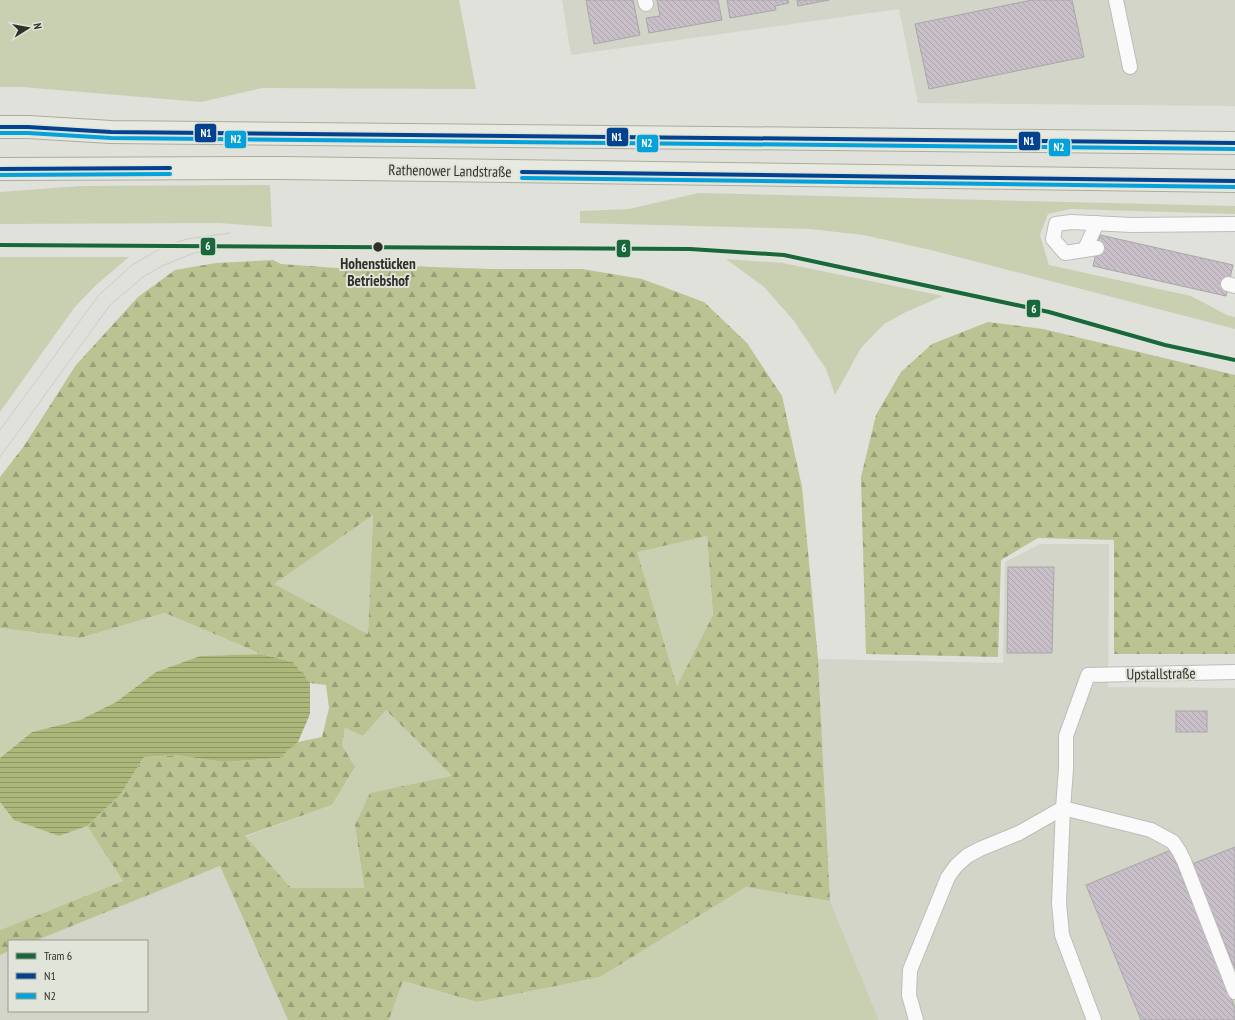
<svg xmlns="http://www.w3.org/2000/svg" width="1235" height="1020" font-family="'PT Sans Narrow',sans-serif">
<defs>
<pattern id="forest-firs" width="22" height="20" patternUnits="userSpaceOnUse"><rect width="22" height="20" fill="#bac391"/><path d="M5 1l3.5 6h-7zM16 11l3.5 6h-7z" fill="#989f77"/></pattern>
<pattern id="water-rules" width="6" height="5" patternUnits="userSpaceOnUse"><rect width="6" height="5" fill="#acb87a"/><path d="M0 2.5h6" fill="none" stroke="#8c9664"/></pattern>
<pattern id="building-back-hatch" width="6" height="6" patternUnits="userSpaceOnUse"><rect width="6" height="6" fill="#c9bfc9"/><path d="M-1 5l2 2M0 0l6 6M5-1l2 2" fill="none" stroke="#ada4ad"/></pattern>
</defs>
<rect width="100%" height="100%" fill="#e0e1db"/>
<g fill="#d2d5c8">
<polygon points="562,0 1235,0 1235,106 918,103 899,9 571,55"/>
<polygon points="1040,544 1109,544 1108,687 1235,688 1235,1020 879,1020 830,901 818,659 1003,663 1005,562"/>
<polygon points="220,866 288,1020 0,1020 0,955 9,951 9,1011 147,1011 147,941 35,941"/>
</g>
<g fill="#c9d0b1">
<polygon points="0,0 459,0 476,89 262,88 201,102 22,87 0,87"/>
<polygon points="270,185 272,227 219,223 0,224 0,192 80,186"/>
<polygon points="698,193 1235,206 1235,214 1070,209 1048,214 1040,235 1049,265 1191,296 1227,315 1235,317 1235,329 931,250 863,235 810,229 580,223 580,211 629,209"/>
<polygon points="0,257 129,257 95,286 74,308 0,412"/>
<polygon points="726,259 783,263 943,296 906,312 884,324 861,348 835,395 826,369 794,321 764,287"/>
<polygon points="373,515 368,634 273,584"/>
<polygon points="707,536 713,615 677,687 636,551"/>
<polygon points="165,613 261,654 200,656 156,672 116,702 80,720 32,732 0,758 0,628 80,638"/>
<polygon points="386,710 452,776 355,825 364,889 291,888 244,837 332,805 355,767 342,745 345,728 363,736"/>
<polygon points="0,802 14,820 59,836 87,826 123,881 0,930"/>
<polygon points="746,887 830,901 879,1020 389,1020 403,981 477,1002 600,977"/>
</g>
<g fill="url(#forest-firs)" fill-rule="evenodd">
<path d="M 273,260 L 281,264 L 351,269 L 369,268 L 374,265 L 492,269 L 582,269 L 642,279 L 704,302 L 747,343 L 782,396 L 802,487 L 818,659 L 830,901 L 746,887 L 600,977 L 477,1002 L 403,981 L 389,1020 L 288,1020 L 220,866 L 35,941 L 9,941 L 9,951 L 0,955 L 0,930 L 123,881 L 87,826 L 120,795 L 144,757 L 176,755 L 224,762 L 280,758 L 298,742 L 322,737 L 329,708 L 326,685 L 310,683 L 293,662 L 261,654 L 165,613 L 80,638 L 0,628 L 0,477 L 24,446 L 76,365 L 138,297 L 175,270 L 216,263 ZM 373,515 L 368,634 L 274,584 ZM 707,536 L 713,615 L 677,686 L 637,552 ZM 386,710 L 452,776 L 370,793 L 355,825 L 364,888 L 291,888 L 245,836 L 332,805 L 355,767 L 342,745 L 345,728 L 363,736 Z"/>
<polygon points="988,322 1043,329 1235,375 1235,654 1114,654 1114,540 1038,538 1001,560 998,657 866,654 861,477 876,415 901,372 932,344"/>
</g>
<polygon fill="url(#water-rules)" points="261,654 293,662 310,683 310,714 298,742 280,758 224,762 176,755 144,757 120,795 87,826 59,836 14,820 0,802 0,758 32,732 80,720 116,702 156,672 200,656"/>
<g fill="url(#building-back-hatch)" stroke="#a7a7a6">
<polygon points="586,0 633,0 640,35 594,44"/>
<polygon points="657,0 718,0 722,20 649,33 646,18 660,16"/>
<polygon points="727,0 788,0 789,3 775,6 776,10 730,18"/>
<polygon points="797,0 829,0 798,6"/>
<polygon points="1032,0 1072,0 1084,57 929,89 915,24"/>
<polygon points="1100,235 1233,265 1226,296 1093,266"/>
<polygon points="1008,567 1054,567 1052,653 1007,653"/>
<rect x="1176" y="711" width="31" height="21"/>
<polygon points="1235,847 1235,969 1192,864"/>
<polygon points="1171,850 1235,1008 1235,1020 1141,1020 1086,885"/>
</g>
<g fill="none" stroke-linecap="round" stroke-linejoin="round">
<defs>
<g id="lane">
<polyline points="645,0 646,4"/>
<polyline points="1116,0 1130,67"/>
<polyline points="1097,248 1065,253 1053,239 1056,224 1071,222 1132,225 1235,224"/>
<polyline points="1085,249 1097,223"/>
<polyline points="1228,284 1235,286"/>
<polyline points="1235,672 1088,675 1066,736 1066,769 1063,808 1151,830 1173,842 1179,851 1184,861 1235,992"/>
<polyline points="1063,808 1059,903 1062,935 1094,1020"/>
<polyline points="916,1020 909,995 910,970 948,877 956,866 967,856 980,849 1019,833 1063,808"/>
</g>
<g id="primary">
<polyline points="0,127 28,127 111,132 1235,143"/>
<polyline points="0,169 281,168 1235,181"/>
</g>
</defs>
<use href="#lane" stroke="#bdbeba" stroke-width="16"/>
<use href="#primary" stroke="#aaad9b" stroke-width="24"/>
<use href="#lane" stroke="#fafafa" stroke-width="14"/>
<use href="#primary" stroke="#e8eae1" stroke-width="22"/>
<g stroke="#cccdcb" stroke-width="1">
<polyline points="0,430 99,295 132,265 165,246 187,239 230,233"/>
<polyline points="0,457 110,305 143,277 162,266 194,253 239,247"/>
</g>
<defs>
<g id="bus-1">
<polyline points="0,127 28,127 111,132 1235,143"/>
<polyline points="0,169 170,168"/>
<polyline points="522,172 1235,181"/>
</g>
<g id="bus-2">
<polyline points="0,133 28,133 111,138 1235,149"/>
<polyline points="0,175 170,174"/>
<polyline points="522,178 1235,187"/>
</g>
</defs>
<use href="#bus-1" stroke="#e1e4d8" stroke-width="7"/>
<use href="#bus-2" stroke="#e1e4d8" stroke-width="7"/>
<use href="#bus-1" stroke="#02428e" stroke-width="4"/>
<use href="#bus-2" stroke="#05a1db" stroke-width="4"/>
<defs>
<polyline id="tram-1" points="0,245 690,249 784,255 1049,312 1165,345 1235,360"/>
</defs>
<use href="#tram-1" stroke="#e1e4d8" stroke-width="7"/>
<use href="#tram-1" stroke="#18683c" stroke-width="4"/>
</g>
<circle fill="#2f302b" stroke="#e1e4d8" stroke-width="1.5" cx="378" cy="247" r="5.5"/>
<g text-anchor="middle" stroke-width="4" stroke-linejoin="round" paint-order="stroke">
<g font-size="15" fill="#2f302b" stroke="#e1e4d8">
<text transform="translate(450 171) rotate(1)" y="5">Rathenower Landstraße</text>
<text transform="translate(1161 674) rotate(-1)" y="5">Upstallstraße</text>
</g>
<g font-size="15" font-weight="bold" fill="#2f302b" stroke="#e1e4d8">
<text x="378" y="269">Hohenstücken<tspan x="378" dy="17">Betriebshof</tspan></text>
</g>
</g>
<g stroke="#e1e4d8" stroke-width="1.5">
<rect x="194" y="123" width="23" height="20" rx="4" fill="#02428e"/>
<rect x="606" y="127" width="23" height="20" rx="4" fill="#02428e"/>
<rect x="224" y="130" width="23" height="19" rx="4" fill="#05a1db"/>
<rect x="1018" y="131" width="23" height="20" rx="4" fill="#02428e"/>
<rect x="636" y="134" width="23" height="19" rx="4" fill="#05a1db"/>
<rect x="1048" y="138" width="23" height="19" rx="4" fill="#05a1db"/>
<rect x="200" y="237" width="16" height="19" rx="4" fill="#18683c"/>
<rect x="616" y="239" width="15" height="19" rx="4" fill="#18683c"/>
<rect x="1026" y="299" width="15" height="19" rx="4" fill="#18683c"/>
</g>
<g font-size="11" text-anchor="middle" font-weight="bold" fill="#fff">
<text x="206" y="137">N1</text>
<text x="617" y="141">N1</text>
<text x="236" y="143">N2</text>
<text x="1029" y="145">N1</text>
<text x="647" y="147">N2</text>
<text x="1059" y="151">N2</text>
<text x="208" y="250">6</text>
<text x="624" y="252">6</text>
<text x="1034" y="313">6</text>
</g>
<rect x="8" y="940" width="140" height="72" fill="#e1e4d8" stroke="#9a9c93"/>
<rect x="16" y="953" width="20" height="6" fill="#18683c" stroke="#9a9c93"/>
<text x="44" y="960" font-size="12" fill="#2f302b">Tram 6</text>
<rect x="16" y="973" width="20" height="6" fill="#02428e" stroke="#9a9c93"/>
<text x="44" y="980" font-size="12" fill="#2f302b">N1</text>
<rect x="16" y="993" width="20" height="6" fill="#05a1db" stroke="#9a9c93"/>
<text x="44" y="1000" font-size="12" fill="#2f302b">N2</text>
<g transform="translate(28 28) rotate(79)" stroke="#e1e4d8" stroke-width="3" paint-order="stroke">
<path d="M0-3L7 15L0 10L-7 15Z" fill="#2f302b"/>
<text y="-6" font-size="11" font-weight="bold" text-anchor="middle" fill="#2f302b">N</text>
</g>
</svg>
